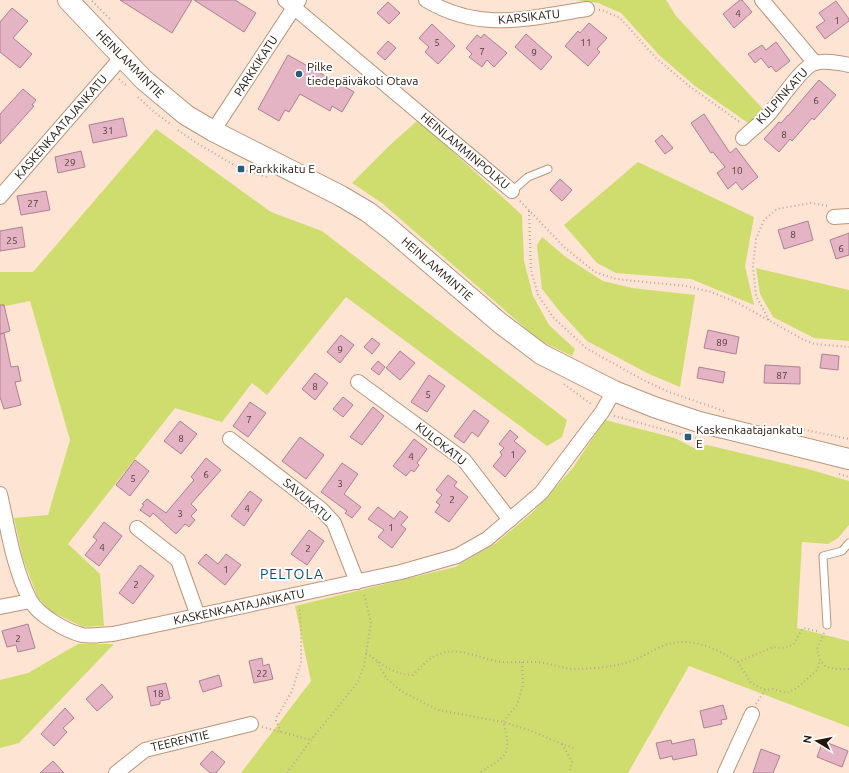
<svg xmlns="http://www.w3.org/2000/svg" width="849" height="773" font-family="Ubuntu,sans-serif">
<rect width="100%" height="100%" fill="#fee4d3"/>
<g fill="#cedd6e">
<polygon points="576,0 666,0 676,16 764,110 751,125 695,86 659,55 621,13 598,3"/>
<polygon points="418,120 522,215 524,261 533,296 549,325 575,349 572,356 540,341 382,203 352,183 390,145"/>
<polygon points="156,129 271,212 322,231 567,420 562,437 547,446 346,297 267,395 252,383 222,422 175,408 68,544 100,574 104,626 83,627 52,612 38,598 23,559 14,518 48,515 70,440 30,301 0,307 0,272 33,272"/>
<polygon points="638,162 754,217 745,266 754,305 691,279 616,273 597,263 564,225"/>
<polygon points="542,237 567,258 603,281 632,288 695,295 680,387 649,374 587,341 562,314 542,289 537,245"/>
<polygon points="756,268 849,290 849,341 814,338 773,317 760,294"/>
<polygon points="605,420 675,438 694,448 707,445 808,469 849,481 849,525 838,538 828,544 802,542 797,628 849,641 849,727 689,666 628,773 241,773 311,681 295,606 455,567 496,543 532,513 572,469"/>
<polygon points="78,644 114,644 19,743 0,748 0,680 28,673"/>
</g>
<g fill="#e4b3c4" stroke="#af8091">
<polygon points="120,0 192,0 172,33"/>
<polygon points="194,0 235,0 256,13 244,32"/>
<polygon points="740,0 742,0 752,12 734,28 723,14"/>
<polygon points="836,1 849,19 849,21 825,39 816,27 825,21 819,13"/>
<polygon points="388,2 400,13 389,24 377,13"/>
<polygon points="12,8 28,21 13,38 32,54 20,68 0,52 0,22"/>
<polygon points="589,23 607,38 597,49 600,52 588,66 565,46 578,31 580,33"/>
<polygon points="432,24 455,46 438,64 425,52 429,47 419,38"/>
<polygon points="484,34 507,53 494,67 487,60 482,67 469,57 472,54 466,48 477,35 481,38"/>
<polygon points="526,34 552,57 541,70 515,47"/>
<polygon points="388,41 396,48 385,60 377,53"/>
<polygon points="776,42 790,61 776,72 771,66 769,68 761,58 755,63 748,54 762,45 766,50"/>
<polygon points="288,55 354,92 342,112 332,106 330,111 300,94 289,112 285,110 279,121 258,109"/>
<polygon points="819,80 836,95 814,120 812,118 792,141 790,139 779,152 764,139 779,122 781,123 788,115 788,116"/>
<polygon points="23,89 36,100 32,105 34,106 0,144 0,114"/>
<polygon points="704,114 730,153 736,148 758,177 742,190 736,182 728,189 717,173 725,167 713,152 711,153 691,123"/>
<polygon points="123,118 127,136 93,143 89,125"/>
<polygon points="662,135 673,148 665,154 655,141"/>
<polygon points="81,151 85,167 58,173 55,157"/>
<polygon points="560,179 572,190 562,201 550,190"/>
<polygon points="46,191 50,210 21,215 17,196"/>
<polygon points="808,221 813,240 784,249 778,230"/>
<polygon points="22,227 25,247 0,251 0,231"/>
<polygon points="849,233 849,255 836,259 830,240"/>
<polygon points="0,305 4,305 10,331 0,334"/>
<polygon points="708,330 739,337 736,354 704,348"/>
<polygon points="4,333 11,367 18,366 21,381 15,382 21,405 4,409 0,397 0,334"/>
<polygon points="341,335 354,345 340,363 327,352"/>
<polygon points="372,338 380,344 372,354 364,347"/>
<polygon points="400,351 415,363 400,380 386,368"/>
<polygon points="822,354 839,356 838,370 820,368"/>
<polygon points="378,361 385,367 379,375 371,369"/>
<polygon points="765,365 800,367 800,384 764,383"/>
<polygon points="699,367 725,372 723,383 697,378"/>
<polygon points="315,373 328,383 315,400 302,389"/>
<polygon points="429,375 445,386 427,412 411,402"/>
<polygon points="343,397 353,405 343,417 333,409"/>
<polygon points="250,402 266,413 248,437 233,426"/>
<polygon points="373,407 384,416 362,445 350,437"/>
<polygon points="474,410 489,421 478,437 472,432 464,443 454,436"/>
<polygon points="180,421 197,434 181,454 164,441"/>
<polygon points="510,430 518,437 514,441 526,451 505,477 493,466 502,455 500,452 504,448 499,444"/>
<polygon points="300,437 324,455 306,479 282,461"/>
<polygon points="414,439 427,449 417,463 419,465 414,472 411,470 406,476 393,466"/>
<polygon points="206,458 221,470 191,504 197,510 191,516 195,520 189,527 185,524 176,534 153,513 150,517 140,510 144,505 142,504 147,499 166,513 194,480 191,477"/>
<polygon points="135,460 149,471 130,496 116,485"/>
<polygon points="342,463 358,474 344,494 361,507 352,518 345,513 347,511 321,492"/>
<polygon points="448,475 457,482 454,486 468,497 449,522 435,512 440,505 436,502 442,495 436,490"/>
<polygon points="250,491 262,500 244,526 231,516"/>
<polygon points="378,507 394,519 400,511 408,517 401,525 406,529 392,548 378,537 384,530 368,519"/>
<polygon points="104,522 122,536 99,566 85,555 97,540 93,537"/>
<polygon points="309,530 324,541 307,565 291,554"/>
<polygon points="206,554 218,564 226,554 241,565 225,585 198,563"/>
<polygon points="140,565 154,576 133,604 119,593"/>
<polygon points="28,624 35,648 18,652 16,645 7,647 2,631"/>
<polygon points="262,658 263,666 269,664 273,679 254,683 249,661"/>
<polygon points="219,675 222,686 203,692 199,681"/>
<polygon points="166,683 170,699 160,701 160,704 151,706 147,687"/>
<polygon points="102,684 113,697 97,711 86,699"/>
<polygon points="723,705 727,719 721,720 722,724 704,728 700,711"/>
<polygon points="65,708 74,718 63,728 67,732 54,746 41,734"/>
<polygon points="694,739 697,755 673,760 672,756 660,759 656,743 671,740 672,744"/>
<polygon points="823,741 848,751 842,767 817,757"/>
<polygon points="761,749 780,756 773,773 753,773"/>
<polygon points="212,751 225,762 216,773 210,773 200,764"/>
<polygon points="53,761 64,773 40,773"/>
</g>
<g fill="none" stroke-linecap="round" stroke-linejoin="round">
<defs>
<g id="lane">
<polyline points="512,191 528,177 548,169"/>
<polyline points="827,625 823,556 842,551 849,543"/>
</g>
<g id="street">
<polyline points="285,0 512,191"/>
<path d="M 426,0 C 481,33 528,18 587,9"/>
<polyline points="762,0 815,63"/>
<polyline points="213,131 299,0"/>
<path d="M 743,138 C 751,130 761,123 768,115 C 778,104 802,66 815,63 C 825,60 839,63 849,65"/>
<polyline points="0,197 121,58"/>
<polyline points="834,217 849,216"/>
<polyline points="358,382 464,460 510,520"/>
<polyline points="230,439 321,509 334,523 357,582"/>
<path d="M 0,494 C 8,529 13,567 30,600 C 38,615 66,631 82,635 C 92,637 104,634 113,634 L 401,572 L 457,556 L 487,539 L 541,493 L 602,412 L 614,391"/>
<polyline points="137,528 178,560 198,616"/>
<polyline points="0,607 30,601"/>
<polyline points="116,773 145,750 251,724"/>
<polyline points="725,773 752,714"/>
</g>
<polyline id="secondary" points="68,0 144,80 186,115 213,131 341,196 368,212 390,229 500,323 541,354 614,391 654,407 699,422 849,459"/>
</defs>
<use href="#lane" stroke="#bc957a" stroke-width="9"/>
<use href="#street" stroke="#bc957a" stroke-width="16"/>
<use href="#secondary" stroke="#bc957a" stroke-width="22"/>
<g stroke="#bca696" stroke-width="2" stroke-dasharray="1 3" stroke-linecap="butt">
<polyline points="92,1 110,19"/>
<polyline points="599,10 602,10 620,18 656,58 689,86 741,123"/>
<polyline points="119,79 128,87"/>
<polyline points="138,97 154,112 172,125"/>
<polyline points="178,130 195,142 241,169 267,177"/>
<polyline points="520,201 565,248 595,272 616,279 686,286 711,292 738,303 802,339 814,344 849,347"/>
<polyline points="529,211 531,270 538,295 553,317 586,348 643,380 669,392 724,411"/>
<polyline points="769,320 756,296 753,266 756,239 764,220 777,209 811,203 828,206"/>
<polyline points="564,384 591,404"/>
<polyline points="614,416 699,439"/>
<polyline points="796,428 849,439"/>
<polyline points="839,474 849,477"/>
<polyline points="824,633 817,649 820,660 825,666 835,669 849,669"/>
<path d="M 366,653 C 382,664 394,675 413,675 C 422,666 429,657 442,653 C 461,648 477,657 495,661 C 511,664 528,660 544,663 C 555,665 564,669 576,669 C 594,668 613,668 631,661 C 641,658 649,652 658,648 C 686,634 714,647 738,662"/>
<path d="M 377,662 L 387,679 L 401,691 L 438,710 L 503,722 C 513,756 506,756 479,773"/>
<polyline points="522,662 523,685 517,705 503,722 529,730 562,744 574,748"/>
<polyline points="765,690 751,683 738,662 773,647 782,648 793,645 803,628 820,632"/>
<polyline points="756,704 765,690 773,689 787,693 797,688 817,670 820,660"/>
<polyline points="262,727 311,740"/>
<polyline points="281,732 276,721 277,717 292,691 301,662 301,636 300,611 298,607"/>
<polyline points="562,744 572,762 569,773"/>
<polyline points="287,773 311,740 358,682 364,666 371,623 364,593"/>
</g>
<use href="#lane" stroke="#fff" stroke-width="7"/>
<use href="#street" stroke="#fff" stroke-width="14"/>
<use href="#secondary" stroke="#fff" stroke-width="20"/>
</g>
<g fill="#295c79" stroke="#fff" stroke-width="1.5">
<circle cx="299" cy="74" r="4"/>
<rect x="237" y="165" width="8" height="8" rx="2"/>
<rect x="684" y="433" width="8" height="8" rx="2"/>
</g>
<g text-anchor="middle" stroke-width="4" stroke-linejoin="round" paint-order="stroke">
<g font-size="10" fill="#543d39">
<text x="738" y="17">4</text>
<text x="837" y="24">1</text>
<text x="437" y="46">5</text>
<text x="586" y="46">11</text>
<text x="482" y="55">7</text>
<text x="534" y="56">9</text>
<text x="816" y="104">6</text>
<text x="108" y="134">31</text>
<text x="784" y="138">8</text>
<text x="70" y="166">29</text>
<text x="737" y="174">10</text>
<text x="33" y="207">27</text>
<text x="793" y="238">8</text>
<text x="12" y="244">25</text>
<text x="841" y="252">6</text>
<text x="722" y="346">89</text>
<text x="340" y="353">9</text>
<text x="782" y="379">87</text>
<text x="315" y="390">8</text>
<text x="428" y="398">5</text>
<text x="249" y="423">7</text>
<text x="181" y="442">8</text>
<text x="513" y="458">1</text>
<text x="411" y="460">4</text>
<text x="206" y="478">6</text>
<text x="133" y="482">5</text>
<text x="340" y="487">3</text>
<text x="452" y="503">2</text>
<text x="247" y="512">4</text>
<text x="180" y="517">3</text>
<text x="391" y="531">1</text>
<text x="102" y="551">4</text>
<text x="308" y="552">2</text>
<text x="226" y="573">1</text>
<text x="136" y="588">2</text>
<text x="18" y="642">2</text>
<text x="262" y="677">22</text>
<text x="158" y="697">18</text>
</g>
<g font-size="12" fill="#24160b" stroke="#fff">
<text transform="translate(529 17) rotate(-6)" y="4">KARSIKATU</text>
<text transform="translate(130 64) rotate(45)" y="4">HEINLAMMINTIE</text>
<text transform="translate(256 66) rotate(-57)" y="4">PARKKIKATU</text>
<text transform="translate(782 96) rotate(-48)" y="4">KULPINKATU</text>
<text transform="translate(61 127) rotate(-49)" y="4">KASKENKAATAJANKATU</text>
<text transform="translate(465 151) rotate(40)" y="4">HEINLAMMINPOLKU</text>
<text transform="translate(437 269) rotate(41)" y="4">HEINLAMMINTIE</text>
<text transform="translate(441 444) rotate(38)" y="4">KULOKATU</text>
<text transform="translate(307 500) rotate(41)" y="4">SAVUKATU</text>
<text transform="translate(239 607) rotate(-12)" y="4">KASKENKAATAJANKATU</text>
<text transform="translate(180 741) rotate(-13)" y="4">TEERENTIE</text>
</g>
<g font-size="12" fill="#24160b" stroke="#fff" text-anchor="start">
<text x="307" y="71">Pilke<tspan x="307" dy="14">tiedepäiväkoti Otava</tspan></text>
<text x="249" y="173">Parkkikatu E</text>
<text x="696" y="434">Kaskenkaatajankatu<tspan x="696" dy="14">E</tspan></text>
</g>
<g font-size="14" letter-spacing="1" fill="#0d4e6d" stroke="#fff">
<text x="292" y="579">PELTOLA</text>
</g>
</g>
<g transform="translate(817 741) rotate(280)" stroke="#ffffff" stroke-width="3" paint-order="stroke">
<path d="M0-3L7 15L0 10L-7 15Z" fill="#24160b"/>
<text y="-6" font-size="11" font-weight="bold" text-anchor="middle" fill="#24160b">N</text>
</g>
</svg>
